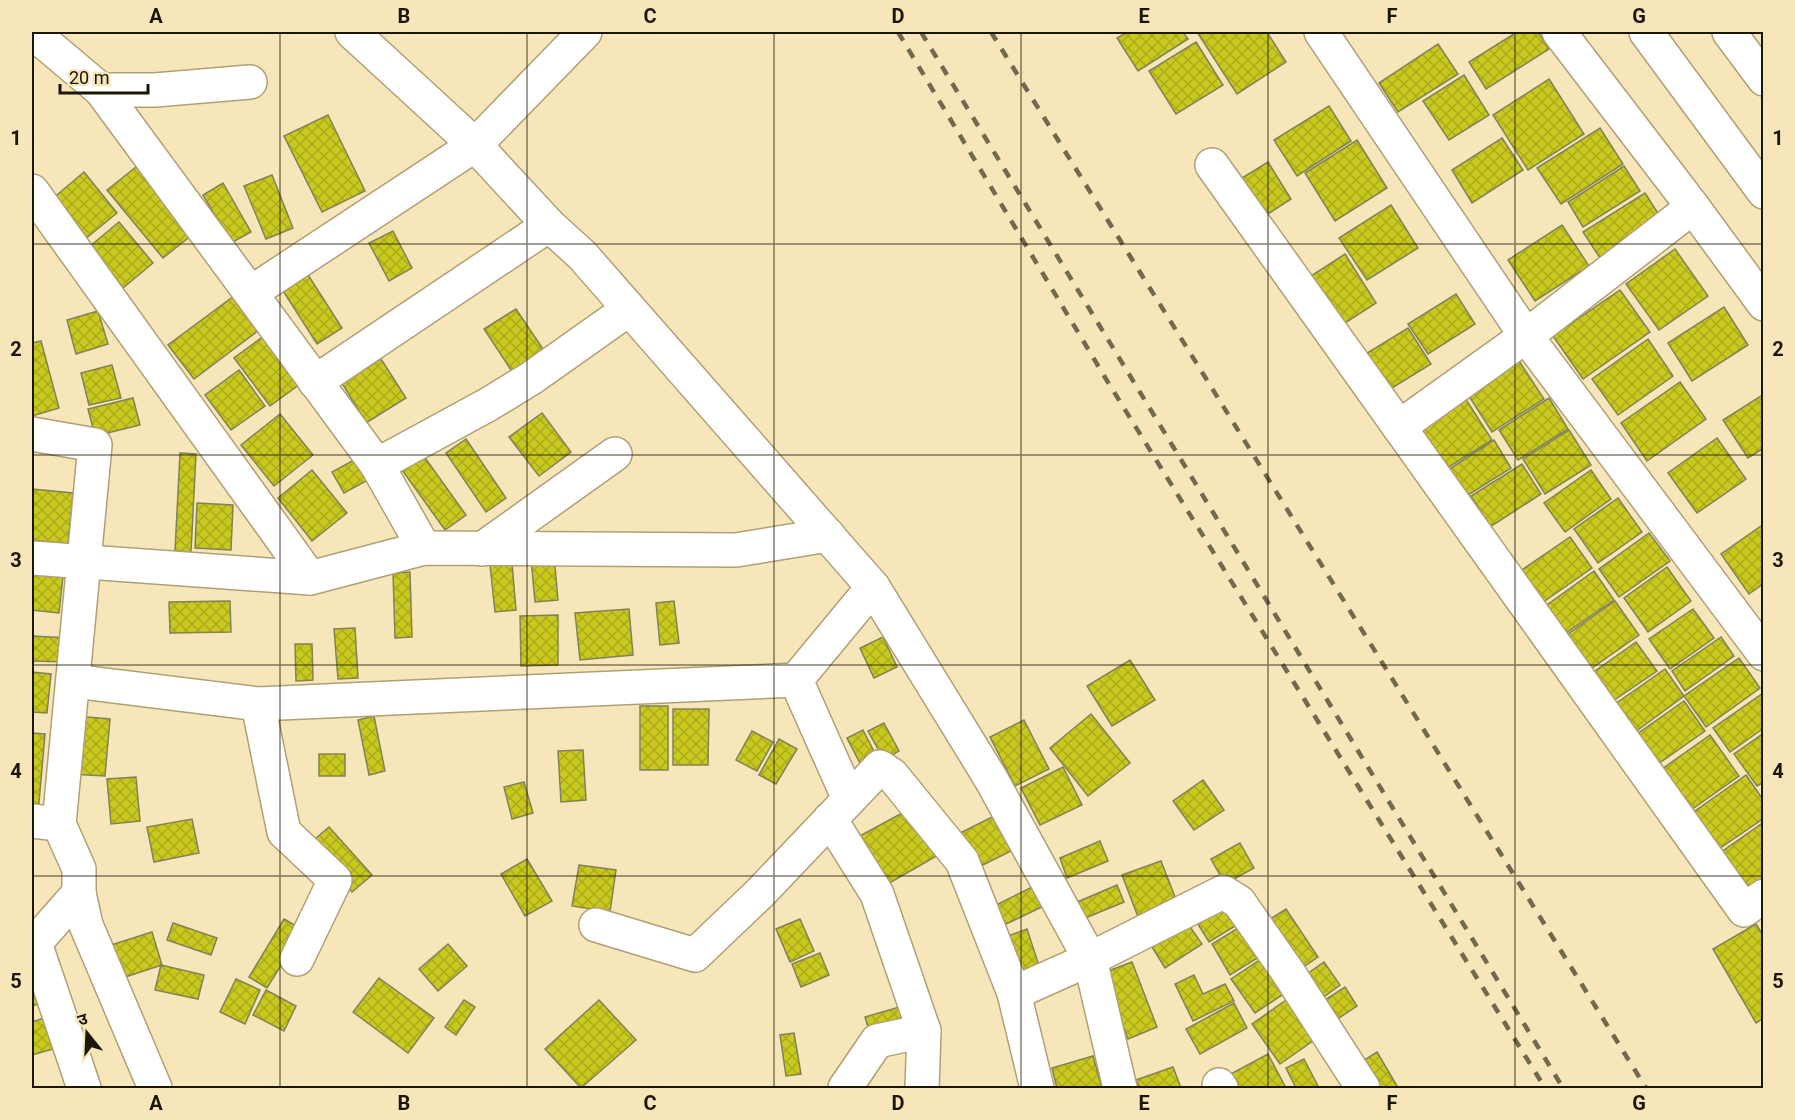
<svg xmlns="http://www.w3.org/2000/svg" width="1795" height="1120" font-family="Roboto,'Noto Sans Devanagari',sans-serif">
<defs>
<pattern id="building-cross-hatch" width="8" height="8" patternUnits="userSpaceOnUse" patternTransform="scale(1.5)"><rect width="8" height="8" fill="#c8c81f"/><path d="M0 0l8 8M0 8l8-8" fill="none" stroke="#abab1b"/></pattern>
</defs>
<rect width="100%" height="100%" fill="#f7e6ba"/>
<g fill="url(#building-cross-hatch)" stroke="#818258" stroke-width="1.5">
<polygon points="1128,32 1183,32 1188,39 1138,71 1117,38"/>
<polygon points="1197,32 1267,32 1286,62 1237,94"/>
<polygon points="1517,32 1538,32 1549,49 1486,89 1469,62"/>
<polygon points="1196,42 1223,85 1176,114 1149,71"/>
<polygon points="1438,44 1458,74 1398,112 1379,83"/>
<polygon points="1464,75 1489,115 1449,140 1423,101"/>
<polygon points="1549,79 1584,134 1528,170 1493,115"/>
<polygon points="1329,106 1351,141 1297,176 1274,140"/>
<polygon points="328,115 365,191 322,212 284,136"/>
<polygon points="1600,128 1623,164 1561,204 1537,168"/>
<polygon points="1502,138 1523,170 1472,203 1452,170"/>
<polygon points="1357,140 1387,188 1335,221 1305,173"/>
<polygon points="1268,162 1291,199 1260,219 1237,181"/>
<polygon points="141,163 197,231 163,258 107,190"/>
<polygon points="1624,166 1640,191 1583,227 1568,202"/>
<polygon points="84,172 117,213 84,240 51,200"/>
<polygon points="272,175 293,228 266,239 244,186"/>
<polygon points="223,183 251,232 231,243 203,195"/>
<polygon points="1645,193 1663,221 1602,261 1583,232"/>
<polygon points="1391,205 1418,248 1367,280 1339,238"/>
<polygon points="119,222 153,263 123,288 89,247"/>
<polygon points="1562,225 1589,266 1535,301 1508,260"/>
<polygon points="393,231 412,268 389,281 369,243"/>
<polygon points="1675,249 1708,296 1659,330 1626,284"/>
<polygon points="1345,254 1376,303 1342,325 1311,276"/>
<polygon points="303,267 342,328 317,344 278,283"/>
<polygon points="1620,290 1650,332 1583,379 1553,336"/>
<polygon points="238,293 263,327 194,379 168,345"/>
<polygon points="1456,294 1475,324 1428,354 1408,324"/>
<polygon points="1724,307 1748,345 1692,381 1668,343"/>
<polygon points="516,309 547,355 515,376 484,329"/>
<polygon points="98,311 108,344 76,354 67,320"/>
<polygon points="1408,328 1431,364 1387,391 1364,355"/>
<polygon points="268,333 304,381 270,406 234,358"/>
<polygon points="1648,339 1673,376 1618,415 1592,379"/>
<polygon points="41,341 59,408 32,416 32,343"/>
<polygon points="381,359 406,398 366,423 342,383"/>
<polygon points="1519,361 1544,399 1492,432 1467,393"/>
<polygon points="112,365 121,398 89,405 81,373"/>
<polygon points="239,370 265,406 231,430 205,395"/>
<polygon points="1680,382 1706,419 1647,461 1621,423"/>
<polygon points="1764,394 1764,448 1748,458 1723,420"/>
<polygon points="133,398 140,425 95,436 88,409"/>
<polygon points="1465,398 1492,440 1444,470 1417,428"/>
<polygon points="1549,398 1568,429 1518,460 1499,430"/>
<polygon points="542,413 571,452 539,476 509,437"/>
<polygon points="280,414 313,455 274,486 241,445"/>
<polygon points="1569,430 1591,465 1545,494 1523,459"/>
<polygon points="1717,438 1746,479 1697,513 1668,473"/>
<polygon points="466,439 506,498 486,512 446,453"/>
<polygon points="1494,440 1511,468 1465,497 1448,470"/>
<polygon points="180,453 196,454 191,552 175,551"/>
<polygon points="365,454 377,475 344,493 332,472"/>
<polygon points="423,455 466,515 445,530 402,470"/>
<polygon points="1522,464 1541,494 1490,527 1471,496"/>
<polygon points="312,470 347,513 312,541 278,498"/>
<polygon points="1591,470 1611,499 1565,532 1544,503"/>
<polygon points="32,489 73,493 68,544 32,540"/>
<polygon points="1618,498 1642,532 1598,563 1574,529"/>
<polygon points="197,503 233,505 231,550 195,548"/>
<polygon points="1764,524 1764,583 1749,594 1721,554"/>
<polygon points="1649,533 1670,561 1619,597 1599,569"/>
<polygon points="1570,537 1592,568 1536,607 1513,576"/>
<polygon points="554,555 558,600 535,602 531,558"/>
<polygon points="512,563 516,610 495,612 490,565"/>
<polygon points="32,564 64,567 59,613 32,610"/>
<polygon points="1667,567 1691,601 1648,632 1624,598"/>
<polygon points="1594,571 1614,600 1560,637 1540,610"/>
<polygon points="410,572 412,637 395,638 393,573"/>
<polygon points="230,601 231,632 170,633 169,602"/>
<polygon points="674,601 679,643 660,645 656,603"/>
<polygon points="1615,601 1639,635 1582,675 1558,641"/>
<polygon points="629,609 633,655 580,660 575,613"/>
<polygon points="1693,609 1714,638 1670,669 1649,639"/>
<polygon points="558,615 558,665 521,666 520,616"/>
<polygon points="355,628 358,678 338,679 334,629"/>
<polygon points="32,636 69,638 68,662 32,661"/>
<polygon points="883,637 897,667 874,678 860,648"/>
<polygon points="1721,637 1734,656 1685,691 1672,671"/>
<polygon points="1636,642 1657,671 1604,707 1584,679"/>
<polygon points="295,644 312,644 313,680 296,681"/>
<polygon points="1739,658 1760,688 1706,727 1684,696"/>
<polygon points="1130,660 1155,700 1112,726 1087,686"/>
<polygon points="1665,669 1684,696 1631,735 1611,707"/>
<polygon points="32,672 51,674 47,713 32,712"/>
<polygon points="1762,694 1764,728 1730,752 1713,728"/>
<polygon points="1684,701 1705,731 1658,764 1637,734"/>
<rect x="640" y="706" width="28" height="64"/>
<polygon points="673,709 709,709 708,765 673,765"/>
<polygon points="1091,714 1130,763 1088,796 1050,748"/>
<polygon points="75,716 110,719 105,776 70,774"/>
<polygon points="374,716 385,771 369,775 358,720"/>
<polygon points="1024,720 1049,769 1015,786 990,737"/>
<polygon points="884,723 899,751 884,760 868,731"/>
<polygon points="863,730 880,763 864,771 847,738"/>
<polygon points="752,731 773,742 757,771 736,760"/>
<polygon points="32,733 45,734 38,814 32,813"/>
<polygon points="1764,733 1764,782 1757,786 1734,754"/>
<polygon points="1710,735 1739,776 1691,810 1662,769"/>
<polygon points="779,739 797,749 776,784 759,775"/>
<polygon points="583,750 586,800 561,802 558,751"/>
<rect x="319" y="754" width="26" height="22"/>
<polygon points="1063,767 1082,805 1040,825 1021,788"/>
<polygon points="1746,775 1764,801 1764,818 1713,853 1688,816"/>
<polygon points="136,777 140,821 111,824 107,779"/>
<polygon points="1203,780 1224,810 1194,830 1173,801"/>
<polygon points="524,782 533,813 512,819 504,787"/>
<polygon points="913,807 940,854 886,885 858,837"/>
<polygon points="996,815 1013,850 973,870 956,835"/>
<polygon points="192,819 199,853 154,862 147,827"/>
<polygon points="1764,822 1764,877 1743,892 1717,855"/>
<polygon points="329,827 372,875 352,892 309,844"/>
<polygon points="1100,841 1108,861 1067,878 1060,858"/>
<polygon points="1240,843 1254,868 1225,884 1211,859"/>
<polygon points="527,859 552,901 525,916 501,874"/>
<polygon points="1161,861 1179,907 1140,922 1122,875"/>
<polygon points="579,865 616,870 610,912 572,906"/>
<polygon points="1117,885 1124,902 1083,919 1075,903"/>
<polygon points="1034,886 1044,906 1004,925 994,906"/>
<polygon points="1232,898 1245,920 1209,942 1196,921"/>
<polygon points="1286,909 1318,957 1293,974 1261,925"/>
<polygon points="284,919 303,930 267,988 249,977"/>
<polygon points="800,919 814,951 790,962 776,929"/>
<polygon points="1248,922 1267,952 1230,975 1212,944"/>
<polygon points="173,923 217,938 211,955 167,940"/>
<polygon points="1188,924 1202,944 1165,968 1152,947"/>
<polygon points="1756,924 1764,937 1764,1018 1756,1023 1713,949"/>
<polygon points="1027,929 1039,966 1020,972 1008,936"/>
<polygon points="152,932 162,965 116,980 105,947"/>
<polygon points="448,944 467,966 438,991 419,969"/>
<polygon points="820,953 829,975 801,987 792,964"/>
<polygon points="1270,953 1294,987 1255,1013 1231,979"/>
<polygon points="1132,962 1157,1027 1128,1039 1103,973"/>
<polygon points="1324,962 1340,985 1314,1004 1297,981"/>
<polygon points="161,965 204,975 198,999 155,990"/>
<polygon points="1194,975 1203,994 1225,984 1234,1001 1193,1021 1175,984"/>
<polygon points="379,978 434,1018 408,1053 353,1012"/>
<polygon points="236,979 260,990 245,1024 220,1012"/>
<polygon points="32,980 47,1001 32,1006"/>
<polygon points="1345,987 1357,1006 1327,1026 1314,1007"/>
<polygon points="266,990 296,1006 284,1031 253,1015"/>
<polygon points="1299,991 1327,1031 1280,1064 1252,1024"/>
<polygon points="464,1000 475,1007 456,1035 445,1027"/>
<polygon points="599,1000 636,1040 581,1088 545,1049"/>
<polygon points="1234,1003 1247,1028 1200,1054 1186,1029"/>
<polygon points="910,1004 916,1023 871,1037 865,1017"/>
<polygon points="44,1018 53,1049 32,1055 32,1022"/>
<polygon points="794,1033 801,1074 786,1076 780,1035"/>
<polygon points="1377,1052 1397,1086 1393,1088 1368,1088 1355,1066"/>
<polygon points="1268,1054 1286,1088 1231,1088 1225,1077"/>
<polygon points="1093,1056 1102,1088 1057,1088 1052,1068"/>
<polygon points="1304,1059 1319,1088 1296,1088 1286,1068"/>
<polygon points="1173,1067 1181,1088 1140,1088 1136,1080"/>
</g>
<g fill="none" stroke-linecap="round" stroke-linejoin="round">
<defs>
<g id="minor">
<polyline points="32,32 101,90 155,90 250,82"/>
<polyline points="352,32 475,145 549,225 582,255 873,587 991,779 1090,959 1120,1088"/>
<polyline points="1321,32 1526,336 1764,654"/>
<polyline points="1559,32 1693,207 1764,304"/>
<polyline points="101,90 377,465 424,548"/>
<polyline points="1212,165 1744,910 1764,896"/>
<polyline points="32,191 310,578"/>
<polyline points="252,292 475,145 585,32"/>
<polyline points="315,382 549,225"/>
<polyline points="1399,427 1526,336 1693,207"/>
<polyline points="32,434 95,445 59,824 79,869 79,893 35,943 32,944"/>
<polyline points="377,465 489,404 530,379 629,309"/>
<polyline points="482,549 615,454"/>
<polyline points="32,558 310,578 424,548 736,550 828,535"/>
<polyline points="796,680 849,799"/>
<polyline points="73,681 258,704 796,680 873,587"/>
<polyline points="258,704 284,832 335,880 297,959"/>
<polyline points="830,819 877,894 924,1031 922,1088"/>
<polyline points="32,821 59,824"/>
<polyline points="79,893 86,925 155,1088"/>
<polyline points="596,925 695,955 760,893 880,767 892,775 962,861 1014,993 1037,1088"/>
<polyline points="35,943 84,1088"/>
<polyline points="1014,993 1090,959 1223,892 1239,902 1288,972 1363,1088"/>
<polyline points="1219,1085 1221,1088"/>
<polyline points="845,1088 877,1041 924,1031"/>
</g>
<g id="major">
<polyline points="1646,32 1764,192"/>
<polyline points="1729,32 1764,79"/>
</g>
</defs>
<use href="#minor" stroke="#b0a076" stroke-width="36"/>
<use href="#major" stroke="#b0a076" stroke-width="36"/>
<use href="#minor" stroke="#fff" stroke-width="33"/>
<use href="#major" stroke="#fff" stroke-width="33"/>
<g stroke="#73694e" stroke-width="4.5" stroke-dasharray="10 10" stroke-linecap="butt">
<polyline points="898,32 1106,379 1545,1088"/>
<polyline points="921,32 1563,1088"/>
<polyline points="991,32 1646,1088"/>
</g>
</g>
<path fill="none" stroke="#1c1606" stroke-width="1.5" stroke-opacity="0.55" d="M 280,32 L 280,1088M 527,32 L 527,1088M 774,32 L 774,1088M 1021,32 L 1021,1088M 1268,32 L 1268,1088M 1515,32 L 1515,1088M 32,244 L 1764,244M 32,455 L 1764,455M 32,665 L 1764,665M 32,876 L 1764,876"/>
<rect width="1795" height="1120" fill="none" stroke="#f7e6ba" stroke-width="66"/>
<g transform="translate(87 1033) rotate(342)" stroke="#f7e6ba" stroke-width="4.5" paint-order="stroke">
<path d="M0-4.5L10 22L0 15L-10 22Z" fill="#1c1606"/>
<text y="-9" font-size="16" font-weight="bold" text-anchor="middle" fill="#1c1606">उ</text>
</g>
<path d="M60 84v9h88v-9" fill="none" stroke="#1c1606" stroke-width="3"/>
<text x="69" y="84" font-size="18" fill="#1c1606" stroke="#f7e6ba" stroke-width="4.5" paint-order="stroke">20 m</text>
<rect x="33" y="33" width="1729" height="1054" fill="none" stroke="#1c1606" stroke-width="2"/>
<g font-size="20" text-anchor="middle" font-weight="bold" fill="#1c1606">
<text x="156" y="23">A</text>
<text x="404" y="23">B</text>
<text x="650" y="23">C</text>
<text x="898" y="23">D</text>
<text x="1144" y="23">E</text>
<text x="1392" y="23">F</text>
<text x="1639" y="23">G</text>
<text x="16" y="145">1</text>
<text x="1778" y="145">1</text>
<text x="16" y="356">2</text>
<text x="1778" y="356">2</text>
<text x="16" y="567">3</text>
<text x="1778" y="567">3</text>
<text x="16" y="778">4</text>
<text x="1778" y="778">4</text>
<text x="16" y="988">5</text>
<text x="1778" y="988">5</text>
<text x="156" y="1110">A</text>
<text x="404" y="1110">B</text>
<text x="650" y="1110">C</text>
<text x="898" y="1110">D</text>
<text x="1144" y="1110">E</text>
<text x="1392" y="1110">F</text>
<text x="1639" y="1110">G</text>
</g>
</svg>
